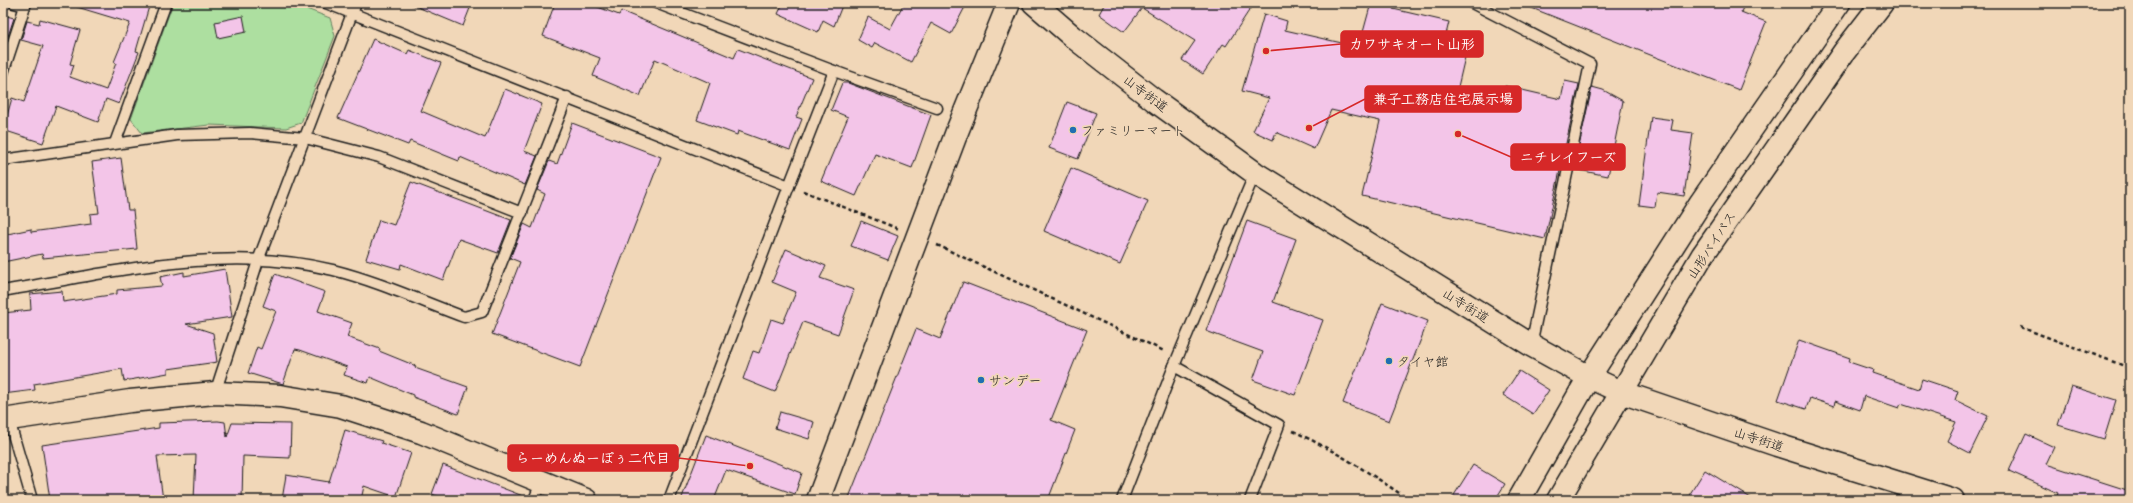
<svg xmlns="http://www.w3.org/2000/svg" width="2133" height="503" font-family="'Balsamiq Sans','Klee One',sans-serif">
<rect width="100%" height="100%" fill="#f1d7b8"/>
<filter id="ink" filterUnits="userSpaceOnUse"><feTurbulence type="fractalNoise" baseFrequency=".025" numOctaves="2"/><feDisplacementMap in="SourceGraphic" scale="8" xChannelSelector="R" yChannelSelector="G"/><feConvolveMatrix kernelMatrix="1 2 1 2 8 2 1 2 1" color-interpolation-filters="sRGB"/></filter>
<g filter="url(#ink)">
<polygon fill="#addfa0" stroke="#647e5e" points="173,3 291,3 330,18 335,36 301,123 286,128 209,125 142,133 131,119"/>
<g fill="#f3c5e8" stroke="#1c1c1c">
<polygon points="78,3 150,3 136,51 139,52 119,104 106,99 98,122 56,106 43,143 3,130 12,98 24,102 43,46 21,40 27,21 39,24 40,19 80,30 70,64 74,65 70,77 106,90 116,63 114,62 130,23 77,7"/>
<polygon points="408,3 472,3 463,26"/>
<polygon points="555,3 587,3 619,15 621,11 734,58 738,49 812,78 796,117 802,119 790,150 738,131 737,135 697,120 710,83 655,59 640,96 593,76 600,58 543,36"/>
<polygon points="783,3 843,3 834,26 823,20 818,32 778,14"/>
<polygon points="904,3 967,3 951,34 931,23 911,62 875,43 872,48 858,40 868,17 890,29"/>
<polygon points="1105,3 1254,3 1226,46 1223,44 1203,74 1182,60 1195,41 1142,8 1124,32 1099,14"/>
<polygon points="1371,3 1395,3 1393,9 1449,22 1442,51 1465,57 1457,91 1501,101 1505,86 1561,99 1565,81 1579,84 1545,239 1362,196 1380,121 1331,110 1314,149 1276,132 1273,140 1253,131 1269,98 1242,91 1264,14 1287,21 1285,30 1359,47"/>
<polygon points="1519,3 1745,3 1741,12 1766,22 1739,90"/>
<polygon points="3,15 14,18 8,36 3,35"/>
<polygon points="243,16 246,32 218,38 215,22"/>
<polygon points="373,39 407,54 409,50 441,63 421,111 485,138 505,89 542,104 524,151 537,156 525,185 460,157 459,161 410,141 408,145 338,118"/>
<polygon points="842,83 848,83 931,115 912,168 875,154 856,196 821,181 848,117 831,110"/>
<polygon points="1592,87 1603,90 1623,101 1608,176 1574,169"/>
<polygon points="1067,102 1096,113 1078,159 1049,148"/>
<polygon points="1651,117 1673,120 1671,130 1693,133 1684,196 1657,192 1655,207 1639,205"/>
<polygon points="572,123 661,157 580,367 492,334 520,262 510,258 524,224 532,228 545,194 537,190 549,161 557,164"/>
<polygon points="121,158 128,210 133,210 137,249 43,258 42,254 3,262 3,235 31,229 31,232 91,224 90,214 99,213 92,162"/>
<polygon points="1071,168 1148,201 1120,264 1044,231"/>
<polygon points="411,182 511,220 498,253 459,239 443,280 401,264 400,269 366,259 379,220 394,225"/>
<polygon points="861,221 898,236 888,260 851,246"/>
<polygon points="1247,221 1296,239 1273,302 1323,320 1295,395 1253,380 1263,352 1206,331"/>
<polygon points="786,249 826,266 820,278 854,290 838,334 803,322 775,392 743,379 753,351 759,353 771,319 783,323 796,292 772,282"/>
<polygon points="225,269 232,317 186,324 213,333 217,362 168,369 168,373 124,381 122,369 34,384 35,390 3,394 3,313 31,310 30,294 62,291 63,302 117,294 117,290 162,286 160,277 184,272 184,276"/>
<polygon points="275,274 325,292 318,311 352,323 347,337 380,349 379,351 416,366 415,368 468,387 458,414 413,397 413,395 370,377 368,383 344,375 347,367 300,350 295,349 283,384 248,373 257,347 261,349 276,311 263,306"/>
<polygon points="963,282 1087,330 1051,420 1075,430 1048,500 848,500 916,329 940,339"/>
<polygon points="1382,303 1428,321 1389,421 1343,403"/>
<polygon points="1799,340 1850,358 1849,362 1873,370 1872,373 1919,389 1922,379 1958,391 1955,400 1988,416 1970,453 1947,441 1956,422 1901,404 1899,408 1864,396 1860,410 1835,401 1834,406 1810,398 1806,409 1778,400"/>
<polygon points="1519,371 1549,390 1533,414 1503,395"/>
<polygon points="2071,386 2116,400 2104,439 2058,425"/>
<polygon points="780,412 814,422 809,439 775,428"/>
<polygon points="218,421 225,422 227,437 232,423 291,424 290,458 243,456 242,500 194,500 196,455 157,456 163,500 50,500 42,445 159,428 159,423"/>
<polygon points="345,430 382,441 381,443 411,453 396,497 364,486 361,500 282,500 286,475 329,482"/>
<polygon points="2026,434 2054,447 2046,464 2130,491 2130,500 2056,500 2058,493 2009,471"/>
<polygon points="706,435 802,473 795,494 726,470 714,500 681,500"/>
<polygon points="443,465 528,498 528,500 447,500 432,494"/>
<polygon points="1473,465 1505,484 1495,500 1451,500"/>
<polygon points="1705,470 1754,500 1686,500"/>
</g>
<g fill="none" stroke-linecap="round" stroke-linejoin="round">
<defs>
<g id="lane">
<polyline points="14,3 25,6"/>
<polyline points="326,3 789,186 669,500"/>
<polyline points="656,3 834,71 789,186"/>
<polyline points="1472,3 1590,64 1531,345"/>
<polyline points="834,71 937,108"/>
<polyline points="3,73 26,3"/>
<polyline points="115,143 166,3"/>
<polyline points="3,160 177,135 250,133 305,138 379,157 522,213"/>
<path d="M 3,291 C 111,273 224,243 333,270 C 377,281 421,301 464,317 L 482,312 L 567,97"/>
<polyline points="1174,366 1255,173"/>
<polyline points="215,393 259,258 356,3"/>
<polyline points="9,420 32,500"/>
<polyline points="534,500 541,483"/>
<polyline points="1122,500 1174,366 1279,425 1250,500"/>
</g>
<g id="secondary">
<polyline points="1034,3 1072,36 1154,100 1255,173 1531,345 1589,377 1621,392 1777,445 1953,500"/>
<polyline points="3,420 130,401 215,393 280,396 341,406 421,432 586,500"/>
<polyline points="818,500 958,129 1009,3"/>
</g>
<g id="highway">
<polyline points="1519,500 1589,377 1701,202 1839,3"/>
<polyline points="1558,500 1702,256 1844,52 1882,3"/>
</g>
</defs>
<use href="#lane" stroke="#1c1c1c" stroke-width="13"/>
<use href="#secondary" stroke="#1c1c1c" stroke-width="25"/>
<use href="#highway" stroke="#1c1c1c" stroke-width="25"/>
<g stroke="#1c1c1c" stroke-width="2.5" stroke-dasharray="4 3" stroke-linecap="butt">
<polyline points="803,191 899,229"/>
<polyline points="937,245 1164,351"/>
<polyline points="2020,327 2130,368"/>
<path d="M 1293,431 C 1334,450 1372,474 1409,500"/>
</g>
<use href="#lane" stroke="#f1d7b8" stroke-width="10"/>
<use href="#secondary" stroke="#f1d7b8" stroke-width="22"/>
<use href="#highway" stroke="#f1d7b8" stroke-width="22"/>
</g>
</g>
<g fill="#1f6fb2" stroke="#f1d7b8" stroke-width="1.5">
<circle cx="1073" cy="130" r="4"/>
<circle cx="1389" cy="361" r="4"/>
<circle cx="981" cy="380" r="4"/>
</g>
<g text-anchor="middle" stroke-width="3.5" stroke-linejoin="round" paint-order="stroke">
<g font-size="13" fill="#1c1c1c" stroke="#f1d7b8">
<text transform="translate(1146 93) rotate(37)" y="5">山寺街道</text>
<text transform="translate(1711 245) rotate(-57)" y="5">山形バイパス</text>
<text transform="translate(1466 305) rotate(32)" y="5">山寺街道</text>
<text transform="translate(1759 439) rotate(18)" y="5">山寺街道</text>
</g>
<g font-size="13" fill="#1c1c1c" stroke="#f1d7b8" text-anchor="start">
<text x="1081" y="135">ファミリーマート</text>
<text x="1397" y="366">タイヤ館</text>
<text x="989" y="385">サンデー</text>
</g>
</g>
<path fill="none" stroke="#d62828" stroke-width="1.5" d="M1266 51L1341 44M1309 128L1365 99M1458 134L1511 157M750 466L678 458"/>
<g fill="#d62828" stroke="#f1d7b8" stroke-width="1.5">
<circle cx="1266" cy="51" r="4"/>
<circle cx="1309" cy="128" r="4"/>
<circle cx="1458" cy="134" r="4"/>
<circle cx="750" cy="466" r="4"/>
</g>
<g fill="#d62828" stroke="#d62828" stroke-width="1.5">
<rect x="1341" y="31" width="142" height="26" rx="4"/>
<rect x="1365" y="86" width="156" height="26" rx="4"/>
<rect x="1511" y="144" width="114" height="26" rx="4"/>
<rect x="508" y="445" width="170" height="26" rx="4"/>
</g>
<g font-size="14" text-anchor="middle" font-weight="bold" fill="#fff">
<text x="1412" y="49">カワサキオート山形</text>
<text x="1443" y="104">兼子工務店住宅展示場</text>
<text x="1568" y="162">ニチレイフーズ</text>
<text x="593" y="463">らーめんぬーぼぅ二代目</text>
</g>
<rect width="2133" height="503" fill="none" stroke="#f1d7b8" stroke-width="16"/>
<rect x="8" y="8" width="2117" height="487" fill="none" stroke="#1c1c1c" stroke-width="1.5" filter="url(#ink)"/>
</svg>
